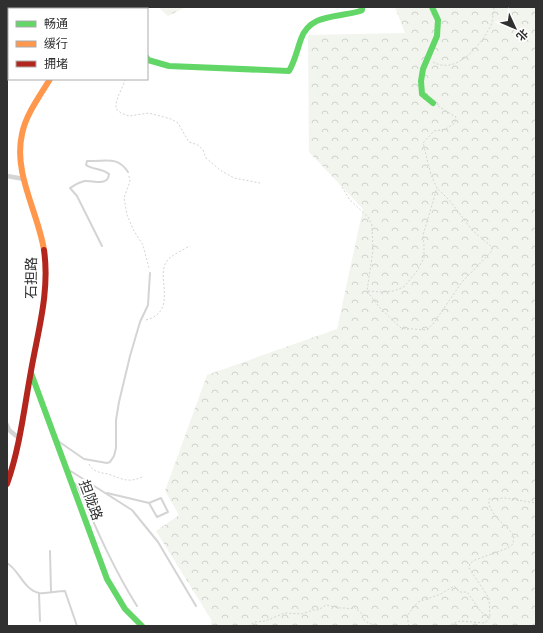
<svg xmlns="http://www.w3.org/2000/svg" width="543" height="633" font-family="'Roboto Condensed','Noto Sans SC',sans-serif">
<defs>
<pattern id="forest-crowns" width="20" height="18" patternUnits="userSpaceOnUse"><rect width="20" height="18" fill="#f1f5ed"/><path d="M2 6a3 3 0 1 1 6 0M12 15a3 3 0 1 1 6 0" fill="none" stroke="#cfd2cc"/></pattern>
</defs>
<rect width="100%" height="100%" fill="#fff"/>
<g fill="url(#forest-crowns)">
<polygon points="158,7 186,7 168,16"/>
<polygon points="395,7 536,7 536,626 210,626 212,621 156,531 179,515 165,491 207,375 337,329 363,209 309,152 308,35 405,33"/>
</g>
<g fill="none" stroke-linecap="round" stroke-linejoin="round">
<g stroke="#d4d4d4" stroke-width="1" stroke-dasharray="2 2" stroke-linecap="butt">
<path d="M 433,62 C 456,75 479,47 489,29 C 493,23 493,14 494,7"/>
<path d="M 125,79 C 123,89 115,98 116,109 L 121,113 L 129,116 L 149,113 L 171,119 L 178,123 L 189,142 L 198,145 L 203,150 L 206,158 L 220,170 L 234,178 L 260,183"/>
<polyline points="129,176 130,181 124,198 127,215 134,231 143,245 149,268"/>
<polyline points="342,187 350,200 368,217 372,225 373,250 367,291 380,308 401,328 427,330 433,324 462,282 492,251 492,247 472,230 450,201 437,188"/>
<polyline points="368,291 381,292 393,291 404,287 417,271 424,258 424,245 423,235 437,188 431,175 423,143 434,131 446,129 455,123 456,117 438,106"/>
<path d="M 146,320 C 179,311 155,277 167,261 C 170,256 184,249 190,246"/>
<path d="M 89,464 C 94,474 103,472 111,475 C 124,480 130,483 144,476"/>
<polyline points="248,626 255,622 265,621 285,613 302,614 313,610 318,610 326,605 340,608 346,608 350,609 354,607 362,614 363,619 368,623 377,626"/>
<polyline points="409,626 407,616 413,608 418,602 441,594 454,586 460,592 467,592 481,612 490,617"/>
<path d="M 447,626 L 460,621 L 485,623 L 490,617 L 489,598 L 469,568 L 470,563 L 475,560 L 508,548 L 513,544 L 514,535 C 505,525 487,512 489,499 L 505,498 L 536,503"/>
</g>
<g stroke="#d4d4d4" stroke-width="2">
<path d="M 102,246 L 77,196 L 70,188 C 75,185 79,182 85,181 C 93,180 108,187 109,174 C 102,168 93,170 86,165 L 87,161 C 105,162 117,155 128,172"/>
<polyline points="58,441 84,459 107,463 110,462 114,456 116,448 116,420 119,402 130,356 140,322 148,305 150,273"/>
<polyline points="69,470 132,510 158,542 196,606"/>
<path d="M 74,483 L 78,487 C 96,528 113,568 137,606"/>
<polyline points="79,487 90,494 101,514"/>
<polyline points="107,493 149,503 157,517 168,512 161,498 149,503"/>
<polyline points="50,551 51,592"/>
<path d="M 7,563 C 19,570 24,590 39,593 C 47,594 57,591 65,591 L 77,626"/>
<polyline points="39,593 40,621"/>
</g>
<g stroke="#d4d4d4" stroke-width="4.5">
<polyline points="133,7 133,9"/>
<polyline points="7,176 24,179"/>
<polyline points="7,425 9,430 20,439"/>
</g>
<g stroke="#63d668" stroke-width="6">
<polyline points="432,7 438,20 437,36 423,69 421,81 422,94 433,103"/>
<path d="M 147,58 L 148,60 L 169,66 L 289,71 C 295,61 297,50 301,39 C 310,13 338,18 360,11 L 362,10 L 362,7"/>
<polyline points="31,373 107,579 125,609 142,626"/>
</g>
<g stroke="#ff974d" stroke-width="6">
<polyline points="92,9 94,7"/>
<path d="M 44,250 C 38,212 13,173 22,134 C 26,114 40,96 50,79"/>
</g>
<path stroke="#b3261e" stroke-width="6" d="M 7,484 C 20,447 24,409 31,371 C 38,331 50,291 44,250"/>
</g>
<g text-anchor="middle" stroke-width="4" stroke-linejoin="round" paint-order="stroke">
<g font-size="14" fill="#303030" stroke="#fff">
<text transform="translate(31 278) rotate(-89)" y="5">石担路</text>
<text transform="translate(91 500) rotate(70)" y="5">担陇路</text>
</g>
</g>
<rect width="543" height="633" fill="none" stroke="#303030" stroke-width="16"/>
<rect x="8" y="8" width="140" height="72" fill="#ffffff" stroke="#acacac"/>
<rect x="16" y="21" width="20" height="6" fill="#63d668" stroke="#acacac"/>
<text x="44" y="28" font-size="12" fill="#303030">畅通</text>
<rect x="16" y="41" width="20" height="6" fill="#ff974d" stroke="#acacac"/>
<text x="44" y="48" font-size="12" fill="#303030">缓行</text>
<rect x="16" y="61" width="20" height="6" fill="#b3261e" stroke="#acacac"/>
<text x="44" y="68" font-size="12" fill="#303030">拥堵</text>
<g transform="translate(515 28) rotate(134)" stroke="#ffffff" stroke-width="3" paint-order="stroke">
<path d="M0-3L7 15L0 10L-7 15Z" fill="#303030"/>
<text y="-6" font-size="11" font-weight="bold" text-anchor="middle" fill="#303030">北</text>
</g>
</svg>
